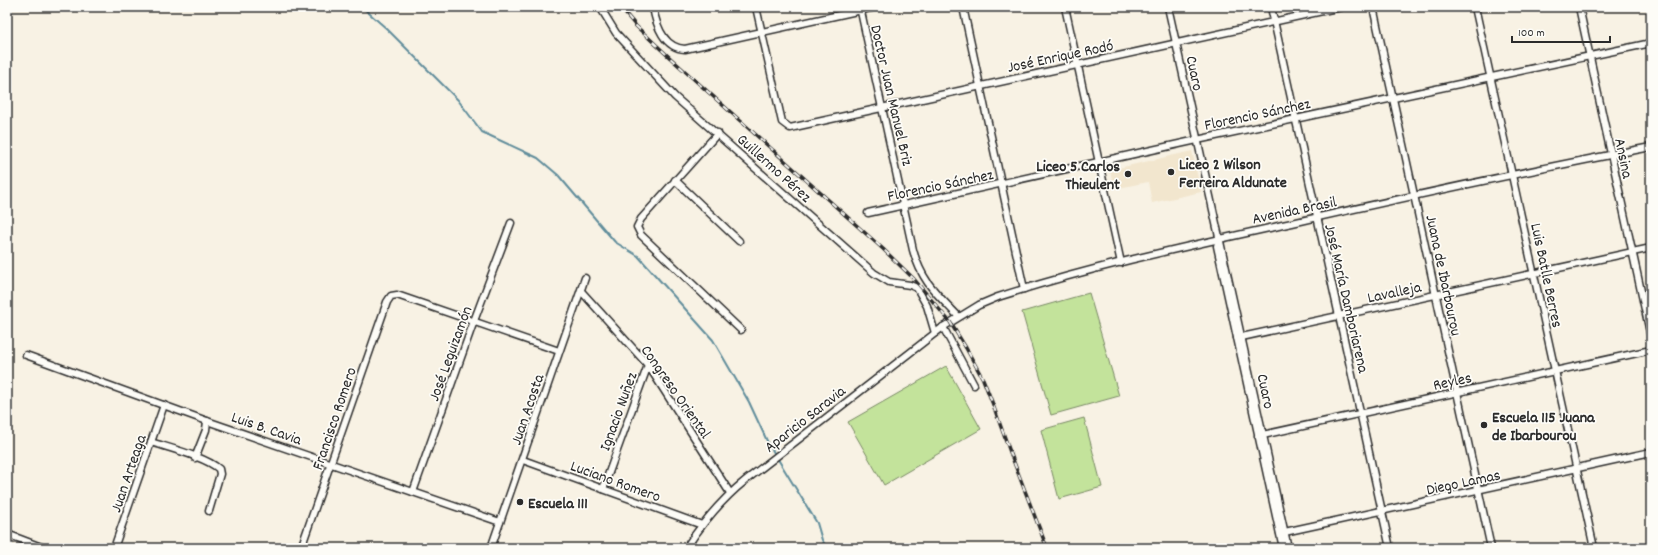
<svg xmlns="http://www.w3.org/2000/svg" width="1658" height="555" font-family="Dekko,sans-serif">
<rect width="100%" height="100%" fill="#f8f2e4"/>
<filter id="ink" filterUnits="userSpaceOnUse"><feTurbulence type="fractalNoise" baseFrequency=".025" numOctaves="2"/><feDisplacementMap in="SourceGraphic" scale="8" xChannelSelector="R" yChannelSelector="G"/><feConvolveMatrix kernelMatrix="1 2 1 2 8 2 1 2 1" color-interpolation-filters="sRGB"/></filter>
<g filter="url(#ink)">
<polygon fill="#f2e6ce" points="1192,151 1201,192 1152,203 1148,182 1114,189 1110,170"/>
<g fill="#c3e39b" stroke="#778763">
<polygon points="1089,293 1119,396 1051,415 1022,312"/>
<polygon points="946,366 981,429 884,485 848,422"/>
<polygon points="1084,418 1102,487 1059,499 1041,430"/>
</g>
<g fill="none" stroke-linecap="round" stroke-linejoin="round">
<polyline stroke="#618d9b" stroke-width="2" points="362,7 387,29 458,100 482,132 538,158 558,175 615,242 638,256 713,340 749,402 768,443 817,523 822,540 827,548"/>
<defs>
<g id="minor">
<polyline points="600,7 616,33 675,97 874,273 889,282 910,285 917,288 927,306 935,333"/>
<path d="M 653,7 C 656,25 664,48 685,49 L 875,7"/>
<polyline points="756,7 782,122 790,128 1341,7"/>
<path d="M 860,7 L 913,250 C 922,282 936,293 958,316"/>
<polyline points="963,7 1024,289"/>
<polyline points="1065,7 1121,263"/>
<polyline points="1168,7 1288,548"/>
<polyline points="1271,7 1390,548"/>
<polyline points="1373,7 1491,548"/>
<polyline points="1475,7 1594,548"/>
<polyline points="1579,7 1651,337"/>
<polyline points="718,133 641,219 637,227 641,235 741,330"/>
<polyline points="675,180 739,241"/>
<polyline points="868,213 1197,140 1651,43"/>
<polyline points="1219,239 1217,246 1283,548"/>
<polyline points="581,291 648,365 730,493"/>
<polyline points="943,327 974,385"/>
<polyline points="1237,338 1651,248"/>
<polyline points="26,355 207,421 500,522"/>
<polyline points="1258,436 1651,350"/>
<path d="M 151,442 C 169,448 206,457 219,469 L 220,474 L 209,511"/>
<polyline points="195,458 206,430 207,421"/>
<polyline points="523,460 702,525"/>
<polyline points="603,489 648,365"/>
<polyline points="413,492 474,321 511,223"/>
<polyline points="1280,533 1651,452"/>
<polyline points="7,534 44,548"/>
<polyline points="114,548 164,405"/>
<polyline points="301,548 387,302 391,296 397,295 559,351"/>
<polyline points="491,548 585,278"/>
<path d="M 686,548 C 703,522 721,500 746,480 L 943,327 L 979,305 L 998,297 C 1094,266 1193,245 1292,223 C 1411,196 1531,170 1651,147"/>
</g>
</defs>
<use href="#minor" stroke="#2b2b2b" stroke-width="9"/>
<use href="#minor" stroke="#fdfcf7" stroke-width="6"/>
<defs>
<polyline id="rail" points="620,7 636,26 667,55 883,249 914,279 950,322 966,348 983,379 992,402 1010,452 1047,548"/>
</defs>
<use href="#rail" stroke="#2b2b2b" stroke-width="3.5"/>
<use href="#rail" stroke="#fdfcf7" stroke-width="2" stroke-dasharray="6" stroke-linecap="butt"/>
</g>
</g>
<g fill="#2b2b2b" stroke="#fdfcf7" stroke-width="1.5">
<circle cx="1171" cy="172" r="4"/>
<circle cx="1128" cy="174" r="4"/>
<circle cx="1484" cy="425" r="4"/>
<circle cx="520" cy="502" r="4"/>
</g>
<g text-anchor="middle" stroke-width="3.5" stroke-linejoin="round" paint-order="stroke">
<g font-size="16" fill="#2b2b2b" stroke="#fdfcf7">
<text transform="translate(1060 55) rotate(-12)" y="6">José Enrique Rodó</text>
<text transform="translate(1196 73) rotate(78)" y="6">Cuaro</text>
<text transform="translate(893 95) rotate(77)" y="6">Doctor Juan Manuel Briz</text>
<text transform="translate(1257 113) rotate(-12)" y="6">Florencio Sánchez</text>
<text transform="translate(1625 158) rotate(78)" y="6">Ansina</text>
<text transform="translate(775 167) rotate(42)" y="6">Guillermo Pérez</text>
<text transform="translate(940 184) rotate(-12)" y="6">Florencio Sánchez</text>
<text transform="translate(1294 209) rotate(-12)" y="6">Avenida Brasil</text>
<text transform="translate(1445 275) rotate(78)" y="6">Juana de Ibarbourou</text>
<text transform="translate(1548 275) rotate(78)" y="6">Luis Batlle Berres</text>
<text transform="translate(1394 291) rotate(-12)" y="6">Lavalleja</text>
<text transform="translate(1348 298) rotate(77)" y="6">José María Damboriarena</text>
<text transform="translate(449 353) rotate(-70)" y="6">José Leguizamón</text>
<text transform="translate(1452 380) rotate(-12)" y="6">Reyles</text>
<text transform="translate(677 391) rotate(55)" y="6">Congreso Oriental</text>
<text transform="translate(1267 391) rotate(78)" y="6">Cuaro</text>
<text transform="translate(526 409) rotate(-71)" y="6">Juan Acosta</text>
<text transform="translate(617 411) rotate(-70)" y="6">Ignacio Nuñez</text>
<text transform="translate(333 418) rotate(-71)" y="6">Francisco Romero</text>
<text transform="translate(804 418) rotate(-38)" y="6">Aparicio Saravia</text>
<text transform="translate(267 427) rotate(19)" y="6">Luis B. Cavia</text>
<text transform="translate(127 473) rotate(-71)" y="6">Juan Arteaga</text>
<text transform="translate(616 480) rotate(20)" y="6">Luciano Romero</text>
<text transform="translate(1463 481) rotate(-12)" y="6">Diego Lamas</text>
</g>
<g font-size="16" font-weight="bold" fill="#2b2b2b" stroke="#fdfcf7" text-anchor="start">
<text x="1179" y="169">Liceo 2 Wilson<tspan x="1179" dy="18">Ferreira Aldunate</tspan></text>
<text x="1120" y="171" text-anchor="end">Liceo 5 Carlos<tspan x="1120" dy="18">Thieulent</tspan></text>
<text x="1492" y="422">Escuela 115 Juana<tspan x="1492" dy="18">de Ibarbourou</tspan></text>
<text x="528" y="508">Escuela 111</text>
</g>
</g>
<rect width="1658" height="555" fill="none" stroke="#fdfcf7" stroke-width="24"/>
<rect x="12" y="12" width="1634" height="531" fill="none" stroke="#2b2b2b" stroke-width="1.5" filter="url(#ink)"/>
<path d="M1512 36v6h98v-6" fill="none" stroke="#2b2b2b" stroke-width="2"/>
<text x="1518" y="36" font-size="12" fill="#2b2b2b" stroke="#fdfcf7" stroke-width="3" paint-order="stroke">100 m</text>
</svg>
